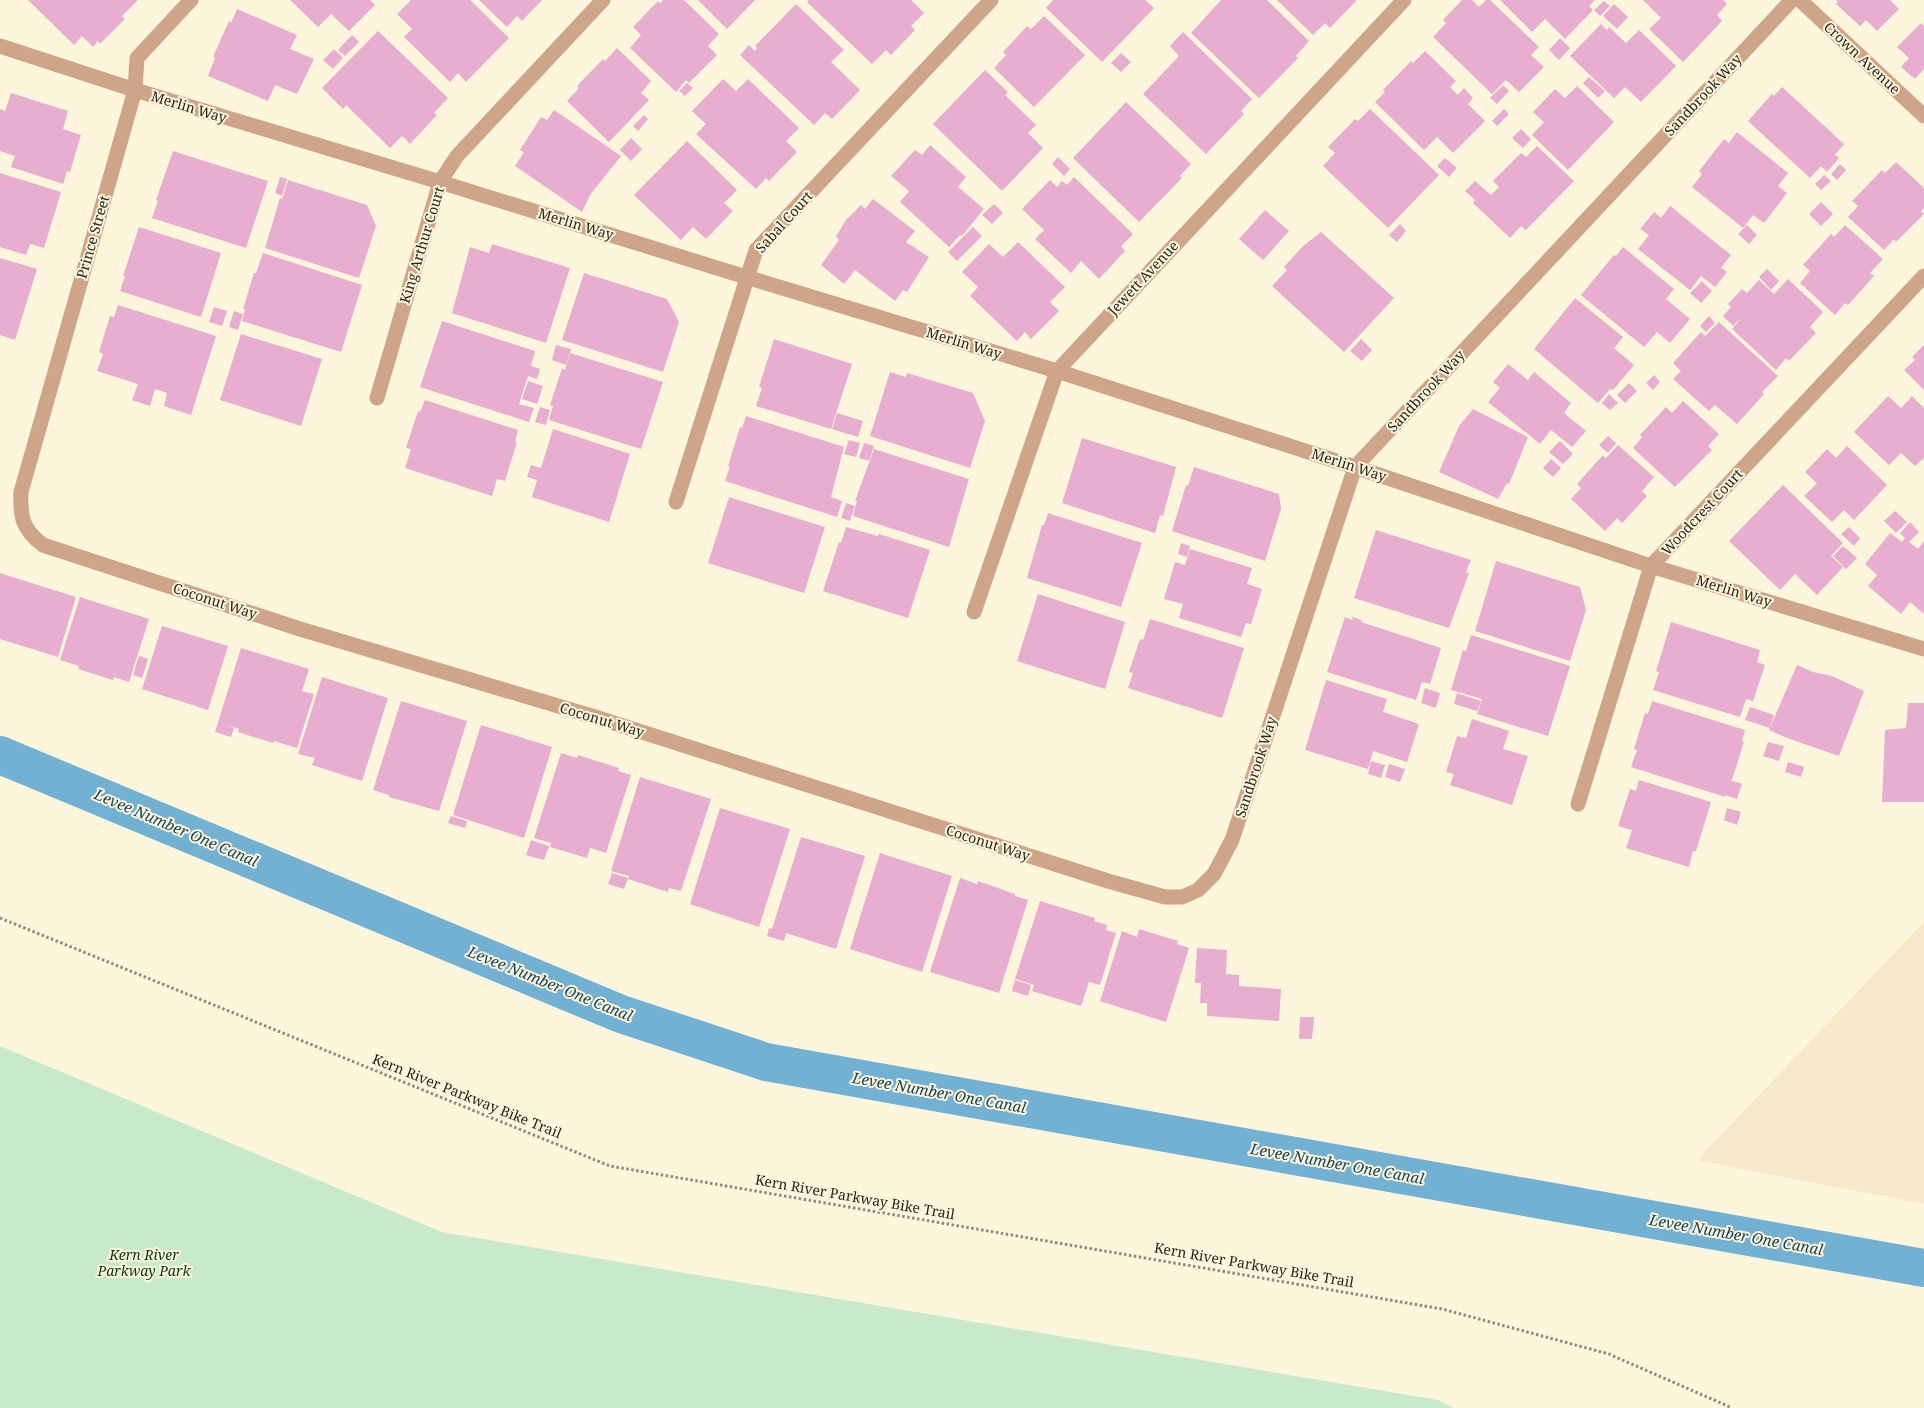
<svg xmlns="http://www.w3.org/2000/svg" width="1924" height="1408" font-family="'Noto Serif',serif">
<rect width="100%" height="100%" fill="#fef5dd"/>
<polygon fill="#f5e9ca" points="1924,922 1924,1204 1699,1161 1701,1159 1699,1158"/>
<polygon fill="#c8eacb" points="0,1046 442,1232 1438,1400 1454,1408 0,1408"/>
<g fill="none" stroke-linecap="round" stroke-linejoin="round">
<polyline stroke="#72b1d1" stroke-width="38" points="0,755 621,1014 766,1062 1924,1268"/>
</g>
<g fill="#e8aecf">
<polygon points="28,0 138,0 122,16 125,19 100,44 98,41 93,47 82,36 74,45"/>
<polygon points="290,0 370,0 375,5 349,31 331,14 318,27"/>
<polygon points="411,0 470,0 509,38 466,82 458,73 450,82 404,37 412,29 397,14"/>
<polygon points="479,0 542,0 522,21 517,16 507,27"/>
<polygon points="663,0 684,0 719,34 708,46 717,55 689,83 686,80 676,92 630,48 641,35 633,27 658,1 660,3"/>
<polygon points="698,0 755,0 727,29"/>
<polygon points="809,0 911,0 924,13 911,26 915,30 891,55 886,50 872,64 807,2"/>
<polygon points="1053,0 1145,0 1154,8 1102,62 1046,8"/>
<polygon points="1221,0 1267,0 1309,41 1296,56 1298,58 1259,98 1191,33"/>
<polygon points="1277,0 1355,0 1356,1 1330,28 1325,23 1313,35"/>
<polygon points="1462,0 1472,0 1479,7 1486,0 1490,0 1539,47 1531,55 1544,67 1519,92 1506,80 1492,94 1433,37 1446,23 1443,20"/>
<polygon points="1500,0 1595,0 1589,6 1593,10 1565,39 1545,19 1532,32"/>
<polygon points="1643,0 1723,0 1727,4 1717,15 1722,21 1683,62 1649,29 1661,18"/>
<polygon points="1836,0 1890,0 1899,9 1877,31 1866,20 1860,26 1836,4 1838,2"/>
<polygon points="1604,1 1610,6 1600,16 1594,10"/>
<polygon points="796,4 844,50 831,62 860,90 832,119 825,113 814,125 740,55 749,45 755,51 757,48 755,46"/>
<polygon points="1614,4 1628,17 1617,29 1603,16"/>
<polygon points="237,9 297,35 290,49 314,59 297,94 275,85 268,101 208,76 215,58 213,57 229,21 231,23"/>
<polygon points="1044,16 1085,55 1034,107 994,68 1006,55 1003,52 1027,26 1031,29"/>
<polygon points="1921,23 1924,26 1924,69 1915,79 1901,67 1909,58 1897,47"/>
<polygon points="1601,24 1607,30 1609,27 1626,43 1639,30 1676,66 1641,102 1625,87 1614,98 1570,56"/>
<polygon points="378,31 448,98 434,113 437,115 410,144 402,136 390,148 346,105 343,109 322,88"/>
<polygon points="1183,32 1252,99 1241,111 1244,114 1206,154 1143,94 1179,56 1170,46"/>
<polygon points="352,35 359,42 345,56 338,50"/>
<polygon points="1560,38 1570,48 1559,60 1549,50"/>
<polygon points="617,48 651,81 641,93 649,100 609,142 567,101 579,88 577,86 603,59 605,61"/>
<polygon points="334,49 343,58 333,69 323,60"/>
<polygon points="1425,51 1456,81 1450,87 1458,95 1464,88 1473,98 1468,104 1485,121 1453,153 1437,137 1424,150 1375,102 1385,92 1383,90 1411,61 1413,63"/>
<polygon points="1121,53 1131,62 1121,72 1111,63"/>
<polygon points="985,70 1008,92 1005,95 1036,125 1028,133 1043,148 1002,191 933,124"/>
<polygon points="1589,77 1605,91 1598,98 1583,83"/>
<polygon points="723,79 736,91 748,79 799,128 786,141 797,152 769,181 766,178 756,189 696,134 706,124 692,111"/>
<polygon points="687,83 693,88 685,96 679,91"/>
<polygon points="1503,85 1509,91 1497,104 1490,98"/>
<polygon points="1577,86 1614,122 1568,170 1532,135 1544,122 1533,112 1555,89 1565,98"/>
<polygon points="1782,87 1844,144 1835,155 1839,158 1827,172 1821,166 1810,178 1748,121 1772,94 1774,96"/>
<polygon points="11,93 68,111 63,129 81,135 70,172 67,171 63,184 11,167 15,156 0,151 0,109 5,111"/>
<polygon points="1126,102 1191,164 1180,176 1182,178 1139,222 1073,158"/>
<polygon points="1370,109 1439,175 1388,228 1323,166 1335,153 1328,147 1355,119 1358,121"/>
<polygon points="1504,109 1509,114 1497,126 1492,121"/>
<polygon points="554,110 621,156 590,195 582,212 515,166 524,152 520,150 541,117 547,120"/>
<polygon points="644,115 648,119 638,131 633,126"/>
<polygon points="1521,129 1531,139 1523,148 1512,138"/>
<polygon points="1737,132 1788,173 1778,186 1787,193 1764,223 1753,215 1743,228 1692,187 1702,174 1699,171 1724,139 1729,143"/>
<polygon points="631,138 642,149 631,161 620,150"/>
<polygon points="687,141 737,190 724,203 733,211 706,239 693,227 681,240 634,195"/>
<polygon points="930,145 966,177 958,187 984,209 962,236 960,235 949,247 900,202 909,191 891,176 915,150 922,155"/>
<polygon points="1537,146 1574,181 1526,230 1521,226 1510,238 1473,203 1475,200 1465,191 1475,181 1491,195 1499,187 1493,181 1521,153 1526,157"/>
<polygon points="173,151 268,181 246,248 152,218 158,201 156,200"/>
<polygon points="1058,157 1070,169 1064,176 1052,164"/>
<polygon points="1445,158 1457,168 1449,177 1437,166"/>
<polygon points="1896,162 1924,188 1924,208 1921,211 1924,214 1896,242 1894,239 1884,250 1848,217 1858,206 1852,201 1882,170 1885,173"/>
<polygon points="1840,164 1846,170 1837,180 1831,174"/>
<polygon points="0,173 61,192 44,248 30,244 26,255 0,247"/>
<polygon points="1824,175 1831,181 1821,190 1815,184"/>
<polygon points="280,177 287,179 282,196 275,193"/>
<polygon points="1074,177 1133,234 1121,246 1125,251 1099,279 1081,261 1071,273 1035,239 1044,230 1022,209 1050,180 1057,187 1062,181 1067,185"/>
<polygon points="288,180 367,205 376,226 359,278 265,248 280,198 282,199"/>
<polygon points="873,199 915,231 906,242 929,257 907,292 903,290 895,301 855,270 844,284 821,265 839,240 836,236 846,220 861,205 865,209"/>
<polygon points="1821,202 1833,214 1821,226 1809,214"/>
<polygon points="994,204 1003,213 992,224 982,215"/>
<polygon points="1670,206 1731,255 1721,268 1727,272 1715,287 1701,276 1690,290 1638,249 1649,235 1640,229 1654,212 1661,218"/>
<polygon points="1265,210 1289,231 1263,260 1239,239"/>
<polygon points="1400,224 1406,231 1397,242 1389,235"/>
<polygon points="1747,225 1757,235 1749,244 1738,234"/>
<polygon points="1845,225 1883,259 1870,273 1874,276 1848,305 1845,303 1835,315 1800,283 1810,271 1803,265 1831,234 1834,237"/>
<polygon points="139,227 221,253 201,317 120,291 125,276 123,276"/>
<polygon points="973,227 982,236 957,261 948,252"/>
<polygon points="1321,232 1394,298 1344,352 1272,286 1287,270 1284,267 1302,247"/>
<polygon points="1018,242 1065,287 1050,302 1059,311 1031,339 1025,332 1017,341 970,296 978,287 962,272 989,244 1003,257"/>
<polygon points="492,244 570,268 546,343 452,313 470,247 489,253"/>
<polygon points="1623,247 1674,289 1666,299 1690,319 1670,343 1657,332 1644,347 1581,295 1614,255 1616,256"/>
<polygon points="263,253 362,285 341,352 242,321 245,309 243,309 254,273 256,273"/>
<polygon points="0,258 37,269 15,340 0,335"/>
<polygon points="1767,269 1779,281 1771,290 1759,277"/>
<polygon points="584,273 667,299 679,322 663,372 562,340"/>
<polygon points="1788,279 1823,312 1810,327 1816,333 1789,361 1786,358 1776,370 1732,329 1742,317 1733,326 1723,316 1731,307 1728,304 1742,289 1747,293 1759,280 1774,294"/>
<polygon points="1702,281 1712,291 1701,303 1690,293"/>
<polygon points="1575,298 1623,337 1614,348 1634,365 1613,390 1610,389 1598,403 1534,349"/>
<polygon points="118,305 216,336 191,415 164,406 167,393 155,389 150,406 132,400 138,384 97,371 103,354 99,352 110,316 114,317"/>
<polygon points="214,307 227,311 222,326 209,322"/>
<polygon points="234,311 243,314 238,330 229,327"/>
<polygon points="1709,316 1715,323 1706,332 1700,326"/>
<polygon points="442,321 535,351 531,366 540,369 537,379 528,376 519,404 534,408 529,422 420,387"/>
<polygon points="1719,322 1778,376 1762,392 1764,394 1737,424 1715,405 1709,411 1673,379 1681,371 1673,363 1701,332 1705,336"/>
<polygon points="241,334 322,359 301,426 220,400"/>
<polygon points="774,339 852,364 831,429 756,406 762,388 759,387"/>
<polygon points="1361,339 1372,350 1362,361 1350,351"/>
<polygon points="556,345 571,349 566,365 552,360"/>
<polygon points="1924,345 1924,390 1904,370 1915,360 1912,357"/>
<polygon points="570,353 663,382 641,449 549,420 553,406 550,405 562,368 565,370"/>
<polygon points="1508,364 1528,380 1534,372 1571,403 1564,413 1586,431 1572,447 1551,430 1540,444 1488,402 1500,388 1493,382"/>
<polygon points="890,372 906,377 907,373 973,393 985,421 970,468 870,436"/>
<polygon points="1654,375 1660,382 1653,390 1646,383"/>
<polygon points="528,381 543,386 537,404 522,399"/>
<polygon points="1629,383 1637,391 1625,403 1617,395"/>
<polygon points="1609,394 1618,403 1610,410 1602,403"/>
<polygon points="1888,396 1901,408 1912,396 1924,408 1924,458 1915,466 1901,453 1889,465 1854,432"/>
<polygon points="425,400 518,430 515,442 517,442 505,481 497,479 492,496 405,468 411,449 406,448 418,411 420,412"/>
<polygon points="1683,401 1719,434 1708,446 1712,450 1675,487 1633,448 1642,437 1640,435 1666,407 1672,413"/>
<polygon points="540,407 550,410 546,425 535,422"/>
<polygon points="1473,409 1528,437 1509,484 1507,483 1498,499 1439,472 1459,426"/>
<polygon points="837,413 863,421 858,437 832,429"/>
<polygon points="746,416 844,447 831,497 842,501 837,517 725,481 730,466 728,466 740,427 742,428"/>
<polygon points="553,429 630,454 609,522 532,497 537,480 527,477 531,465 541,468"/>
<polygon points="1608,436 1616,443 1608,453 1599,445"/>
<polygon points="1082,438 1176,467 1163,516 1160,515 1155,533 1062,503"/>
<polygon points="849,440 860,443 856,457 844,454"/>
<polygon points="1560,441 1573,454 1563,464 1549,452"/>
<polygon points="864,443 874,446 869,461 859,458"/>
<polygon points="1618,445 1654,477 1642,491 1647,496 1622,523 1617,518 1605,531 1571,499 1581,488 1577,484 1603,455 1606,458"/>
<polygon points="1847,446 1887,485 1854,520 1844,510 1832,522 1804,496 1817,483 1805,472 1827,449 1836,458"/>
<polygon points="874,449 969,479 949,547 853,516 857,501 855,501"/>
<polygon points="1551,459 1561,468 1553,477 1543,468"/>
<polygon points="1194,467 1279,494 1281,509 1265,561 1172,531 1186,485 1188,486"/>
<polygon points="1783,485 1843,543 1831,556 1843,567 1817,595 1795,574 1780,590 1729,541"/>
<polygon points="729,497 825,527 804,593 708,563"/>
<polygon points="846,503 855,506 850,521 841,518"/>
<polygon points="1895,511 1907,522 1896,533 1884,521"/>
<polygon points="1048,513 1142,543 1121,607 1027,578 1042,525 1044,525"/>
<polygon points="1910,522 1919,532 1909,542 1918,549 1924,541 1924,614 1910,602 1901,614 1868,586 1877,575 1865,564 1890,533 1902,542 1905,538 1900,533"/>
<polygon points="846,527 878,536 879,534 930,550 908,618 823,591 839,542 841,543"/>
<polygon points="1849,527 1860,538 1854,546 1841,534"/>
<polygon points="1376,530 1471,560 1466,572 1469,573 1449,628 1354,598"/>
<polygon points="1181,543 1190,546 1187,557 1178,554"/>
<polygon points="1843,546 1857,558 1846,569 1833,556"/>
<polygon points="1190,549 1252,568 1247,584 1262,589 1251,624 1246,623 1241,637 1179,618 1183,604 1164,599 1175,562 1185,565"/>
<polygon points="1496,561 1580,587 1586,610 1570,661 1475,631"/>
<polygon points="0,573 76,597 58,657 0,639"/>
<polygon points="1038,594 1125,622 1105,689 1017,661"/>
<polygon points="80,597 149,619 129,682 114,677 113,680 78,669 79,666 60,660"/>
<polygon points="1345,617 1352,620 1353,617 1362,620 1361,622 1441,648 1430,684 1422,682 1416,700 1327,672"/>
<polygon points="1150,619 1244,648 1222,718 1128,688 1133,673 1129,672 1140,639 1143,640"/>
<polygon points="1671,622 1760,650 1757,662 1765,665 1753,701 1746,699 1740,717 1653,690 1659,672 1656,671"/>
<polygon points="162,626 228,646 208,710 142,689"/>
<polygon points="1471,635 1570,666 1548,736 1477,714 1482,699 1451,690 1463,650 1466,651"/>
<polygon points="241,648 309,669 302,691 314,694 297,748 274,741 273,743 238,732 239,729 226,725 234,728 231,737 215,732"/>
<polygon points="139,656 148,659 142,678 133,675"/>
<polygon points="1797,665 1813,672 1832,676 1864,691 1839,756 1787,738 1769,730"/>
<polygon points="322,677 388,698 362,781 312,765 315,758 298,754"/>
<polygon points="1326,680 1387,699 1383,712 1419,724 1407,762 1373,751 1368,769 1305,750"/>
<polygon points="1425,688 1440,693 1436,708 1421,703"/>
<polygon points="1457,693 1481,701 1477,711 1454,704"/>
<polygon points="401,701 467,721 439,811 389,797 389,795 373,790"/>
<polygon points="1652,701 1745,730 1742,741 1744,742 1732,780 1730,780 1742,784 1737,799 1725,795 1725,797 1631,767 1637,750 1634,749 1645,713 1648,714"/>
<polygon points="1908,703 1924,703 1924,802 1882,802 1885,730 1906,728"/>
<polygon points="1750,707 1774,715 1770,728 1745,720"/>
<polygon points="1472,719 1509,731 1503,749 1528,756 1512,805 1450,785 1454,774 1446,772 1457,736 1466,738"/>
<polygon points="481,725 552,747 524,838 453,815"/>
<polygon points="1768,742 1784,746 1779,761 1763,756"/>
<polygon points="561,753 577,758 578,755 619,768 618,771 631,775 606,853 590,848 587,858 550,847 551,843 534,838"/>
<polygon points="1371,761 1385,765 1381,778 1368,774"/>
<polygon points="1788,762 1804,767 1801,777 1785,772"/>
<polygon points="1389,764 1405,769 1400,782 1385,777"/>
<polygon points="640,777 711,799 681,891 669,888 668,892 628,879 629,876 611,871"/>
<polygon points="1639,780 1711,802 1696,851 1693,851 1689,867 1626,848 1632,830 1618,826 1630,789 1636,791"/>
<polygon points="720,808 790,829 759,927 690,904"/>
<polygon points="1727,808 1741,812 1737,825 1724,820"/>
<polygon points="451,816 467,821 465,828 448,823"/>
<polygon points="801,837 865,856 836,949 786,933 784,941 767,936 769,928 772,929"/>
<polygon points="531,840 549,846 544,860 526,855"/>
<polygon points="880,853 952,876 922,972 850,949"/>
<polygon points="612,873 628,878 624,889 608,884"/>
<polygon points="960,878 977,884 978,881 1015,894 1015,896 1028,900 999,993 930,972"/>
<polygon points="1040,901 1095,918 1094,921 1107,925 1106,930 1116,933 1100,985 1089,982 1081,1006 1032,991 1034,985 1015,979"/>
<polygon points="1139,929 1178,941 1177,944 1189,948 1166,1022 1100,1001 1122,931 1137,937"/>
<polygon points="1197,948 1227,950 1226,974 1239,975 1239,986 1281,989 1279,1021 1207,1016 1207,1003 1200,1003 1201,983 1195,983"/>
<polygon points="1015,980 1031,985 1028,996 1012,991"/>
<polygon points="1300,1017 1314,1017 1312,1039 1299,1039"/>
</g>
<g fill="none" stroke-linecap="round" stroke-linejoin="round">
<polyline stroke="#918b7b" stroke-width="3" stroke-dasharray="2.5 2.5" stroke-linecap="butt" points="0,918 610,1166 1442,1309 1609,1354 1732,1408"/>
<g stroke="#cea588" stroke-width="15">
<path d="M 191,0 L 137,58 L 135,90 L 21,492 C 20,517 22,529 43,545 L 300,629 L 595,717 L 1108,881 L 1165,897 L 1182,897 L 1198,890 L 1214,874 L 1232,840 L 1355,467 L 1792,0"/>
<polyline points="1800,0 1924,116"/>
<polyline points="0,46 135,90 440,182 746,277 1057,371 1355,467 1651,566 1924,649"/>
<polyline points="377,398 440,182 457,156 603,0"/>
<polyline points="676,502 756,250 991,0"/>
<polyline points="974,612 1057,371 1404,0"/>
<polyline points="1578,804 1651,566 1924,276"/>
</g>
</g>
<g text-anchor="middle" stroke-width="4" stroke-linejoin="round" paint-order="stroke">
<g font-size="14" fill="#2a261e" stroke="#fef5dd">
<text transform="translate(1862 58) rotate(43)" y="5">Crown Avenue</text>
<text transform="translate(1703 95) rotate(-47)" y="5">Sandbrook Way</text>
<text transform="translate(189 107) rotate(17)" y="5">Merlin Way</text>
<text transform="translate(784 222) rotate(-48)" y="5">Sabal Court</text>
<text transform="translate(576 224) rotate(17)" y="5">Merlin Way</text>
<text transform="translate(93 237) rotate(-74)" y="5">Prince Street</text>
<text transform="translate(422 245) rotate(-73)" y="5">King Arthur Court</text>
<text transform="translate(1143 278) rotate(-47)" y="5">Jewett Avenue</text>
<text transform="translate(964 343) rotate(17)" y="5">Merlin Way</text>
<text transform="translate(1426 391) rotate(-47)" y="5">Sandbrook Way</text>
<text transform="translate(1349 465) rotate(18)" y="5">Merlin Way</text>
<text transform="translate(1702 512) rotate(-47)" y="5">Woodcrest Court</text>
<text transform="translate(1734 591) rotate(17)" y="5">Merlin Way</text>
<text transform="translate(215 601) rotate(18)" y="5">Coconut Way</text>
<text transform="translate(602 720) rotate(17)" y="5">Coconut Way</text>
<text transform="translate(1256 767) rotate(-72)" y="5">Sandbrook Way</text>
<text transform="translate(988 843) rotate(18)" y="5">Coconut Way</text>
<text transform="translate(467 1096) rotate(22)" y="5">Kern River Parkway Bike Trail</text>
<text transform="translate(855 1197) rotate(10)" y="5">Kern River Parkway Bike Trail</text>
<text transform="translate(1254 1265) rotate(10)" y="5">Kern River Parkway Bike Trail</text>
</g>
<g font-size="14" font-style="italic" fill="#003911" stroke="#fef5dd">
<text x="144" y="1260">Kern River<tspan x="144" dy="16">Parkway Park</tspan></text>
</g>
<g font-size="15" font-style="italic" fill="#12465c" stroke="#fef5dd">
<text transform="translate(176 828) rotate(23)" y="5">Levee Number One Canal</text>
<text transform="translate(550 984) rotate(22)" y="5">Levee Number One Canal</text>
<text transform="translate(939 1093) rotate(10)" y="5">Levee Number One Canal</text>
<text transform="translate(1337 1164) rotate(10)" y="5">Levee Number One Canal</text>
<text transform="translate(1736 1235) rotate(10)" y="5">Levee Number One Canal</text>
</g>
</g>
</svg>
